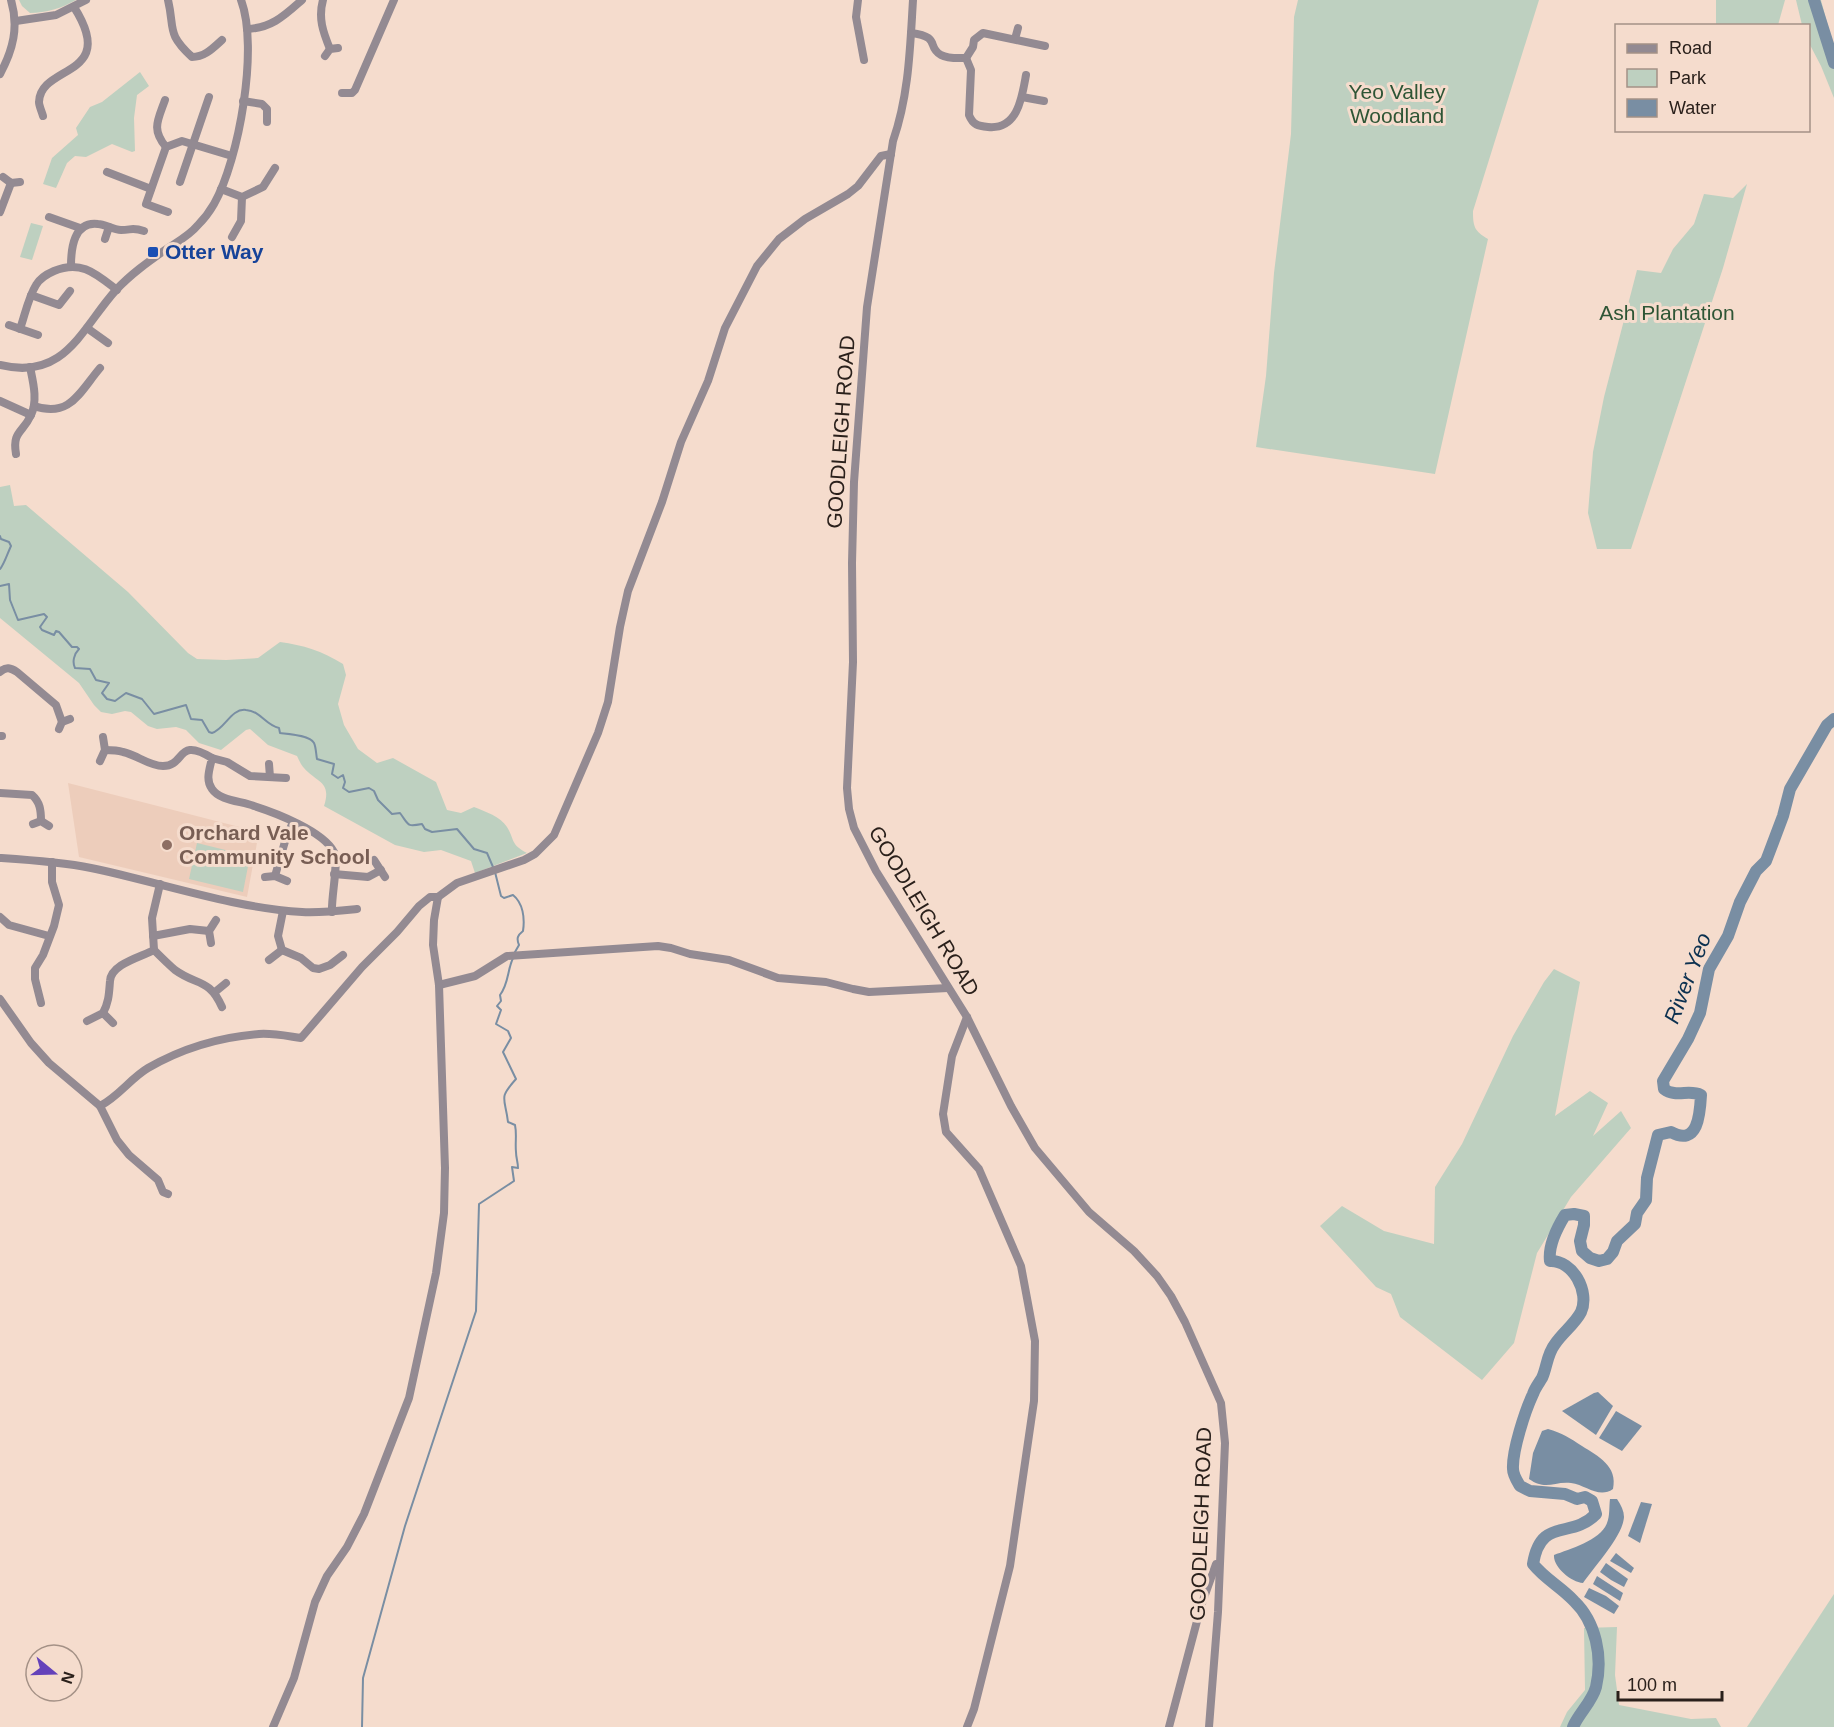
<svg xmlns="http://www.w3.org/2000/svg" width="1834" height="1727" font-family="Helvetica,sans-serif">
<rect width="100%" height="100%" fill="#f5dccd"/>
<polygon fill="#edcdbb" points="68,783 259,832 247,897 79,857"/>
<g fill="#bed0c0">
<path d="M 19,0 L 76,0 C 62,8 46,13 30,13 L 22,6 Z"/>
<path d="M 1298,0 L 1539,0 L 1473,211 C 1473,226 1474,231 1488,239 L 1435,474 L 1256,447 L 1266,376 L 1274,273 L 1291,134 L 1294,17 Z"/>
<polygon points="1716,0 1785,0 1778,25 1716,26"/>
<polygon points="1796,0 1821,0 1834,49 1834,98 1821,66 1809,43 1808,26 1802,25"/>
<polygon points="140,72 149,86 137,95 134,118 135,151 132,152 112,144 86,157 75,156 67,163 56,188 43,184 52,158 78,135 76,128 90,107 102,102"/>
<polygon points="1747,184 1723,268 1631,549 1597,549 1588,513 1593,452 1604,397 1637,270 1661,273 1673,249 1694,224 1704,194 1733,198"/>
<polygon points="31,223 43,226 32,260 20,257"/>
<path d="M 10,485 L 14,506 L 26,505 L 128,592 L 188,653 L 197,659 L 226,660 L 258,658 L 280,642 C 303,645 322,651 343,664 L 346,675 L 338,704 L 344,725 L 358,749 L 377,763 L 393,758 L 436,782 L 447,810 L 461,813 L 474,807 C 486,812 500,816 507,827 C 515,840 510,844 527,853 L 475,873 L 471,861 L 441,850 L 424,852 L 395,845 L 324,806 C 332,781 317,783 304,768 C 301,765 299,760 297,756 L 268,745 L 250,729 L 246,730 L 221,750 L 199,743 L 186,730 L 176,727 L 157,729 L 148,726 L 131,712 L 125,711 L 112,714 L 101,712 L 94,705 L 79,683 L 0,618 L 0,487 Z"/>
<polygon points="197,843 250,856 243,892 189,879"/>
<polygon points="1554,969 1580,982 1555,1116 1590,1091 1608,1103 1593,1136 1621,1111 1631,1128 1571,1197 1537,1253 1514,1343 1482,1380 1400,1317 1391,1294 1376,1287 1320,1226 1342,1206 1384,1231 1434,1244 1435,1187 1462,1144 1513,1036 1544,982"/>
<polygon points="1834,1594 1834,1727 1747,1727"/>
<polygon points="1617,1627 1615,1675 1619,1705 1691,1719 1716,1718 1721,1727 1560,1727 1567,1712 1585,1690 1584,1628"/>
</g>
<g fill="#798ea3">
<polygon points="1598,1392 1613,1406 1596,1435 1562,1411 1594,1393"/>
<polygon points="1616,1411 1642,1426 1622,1451 1599,1438"/>
<path d="M 1548,1429 C 1562,1433 1570,1438 1582,1446 C 1598,1456 1618,1466 1613,1489 C 1599,1499 1586,1485 1571,1483 C 1554,1481 1546,1491 1529,1479 L 1533,1453 L 1542,1431 Z"/>
<path d="M 1610,1499 L 1617,1499 C 1621,1505 1624,1511 1624,1517 C 1623,1536 1594,1567 1583,1583 C 1571,1582 1553,1567 1554,1555 C 1570,1549 1601,1540 1607,1523 C 1610,1516 1609,1506 1610,1499 Z"/>
<polygon points="1641,1502 1652,1504 1640,1543 1628,1536"/>
<polygon points="1616,1553 1634,1568 1631,1573 1610,1561"/>
<polygon points="1606,1563 1628,1579 1624,1587 1611,1580 1600,1572"/>
<polygon points="1597,1576 1623,1593 1620,1601 1593,1584"/>
<polygon points="1589,1588 1606,1596 1619,1606 1614,1614 1584,1597"/>
</g>
<g fill="none" stroke-linecap="round" stroke-linejoin="round">
<g stroke="#798ea3" stroke-width="2">
<path d="M 0,536 L 1,539 L 9,542 L 11,546 C 8,552 4,565 0,569"/>
<path d="M 0,586 L 9,584 L 10,600 L 18,620 L 44,614 L 47,617 L 40,627 L 42,630 L 54,635 L 56,631 L 59,632 L 72,647 L 77,647 L 79,649 C 74,654 72,662 75,668 L 90,669 L 96,680 L 109,683 L 102,693 L 107,699 L 115,701 L 126,693 L 142,699 L 154,714 L 186,705 L 191,719 L 202,720 L 209,732 L 212,733 C 225,729 231,708 246,710 C 261,711 265,725 279,728 L 280,733 C 288,734 310,735 314,743 C 316,747 316,754 317,759 L 334,764 L 332,774 L 338,778 L 343,775 L 345,782 L 343,788 L 349,792 L 369,788 L 374,791 L 378,800 L 392,814 L 400,813 C 409,825 406,827 422,824 L 425,829 L 432,832 L 457,829 L 474,849 L 487,853 L 493,867"/>
<path d="M 495,872 L 501,896 L 504,898 L 513,895 C 523,903 525,918 523,931 C 518,935 516,938 519,945 L 515,952"/>
<path d="M 362,1727 L 363,1678 L 405,1526 L 476,1311 L 479,1204 L 514,1181 L 512,1167 L 518,1168 C 518,1162 516,1158 516,1152 C 515,1143 517,1134 515,1125 L 508,1122 C 505,1097 498,1099 516,1079 L 503,1052 L 511,1038 L 508,1031 L 496,1024 L 501,1010 L 497,1006 L 501,1001 L 500,995 C 509,983 507,971 513,958"/>
</g>
<g stroke="#798ea3" stroke-width="12">
<polyline points="1814,0 1834,63"/>
<path d="M 1573,1727 C 1579,1713 1592,1702 1596,1687 C 1603,1657 1596,1622 1574,1601 C 1561,1587 1545,1579 1533,1564 C 1541,1516 1571,1540 1596,1514 L 1592,1501 L 1585,1497 L 1577,1499 L 1565,1494 L 1530,1491 L 1520,1486 C 1517,1481 1513,1475 1513,1469 C 1512,1451 1525,1411 1533,1394 C 1535,1388 1539,1383 1542,1378 C 1547,1367 1547,1354 1555,1344 C 1562,1333 1575,1324 1581,1312 C 1590,1292 1573,1260 1550,1261 C 1548,1245 1557,1228 1565,1215 L 1574,1214 L 1584,1216 L 1584,1225 L 1580,1241 L 1582,1251 L 1590,1258 L 1599,1261 L 1607,1259 L 1613,1252 L 1617,1241 L 1635,1224 L 1637,1213 L 1646,1200 L 1647,1178 L 1658,1135 L 1671,1132 C 1698,1147 1700,1114 1701,1095 C 1689,1089 1676,1098 1664,1089 L 1663,1081 L 1688,1039 L 1700,1013 L 1709,969 L 1728,936 L 1740,902 L 1756,871 L 1766,861 L 1783,816 L 1790,789 L 1827,725 L 1834,719"/>
</g>
<g stroke="#938a92" stroke-width="8">
<path d="M 168,0 C 175,29 166,33 192,57 C 205,57 213,48 222,40"/>
<path d="M 323,0 C 318,18 323,32 330,49"/>
<polyline points="858,0 856,17 864,60"/>
<path d="M 913,0 C 910,48 909,95 893,141 L 867,307 L 854,482 L 852,563 L 853,662 L 847,788 L 849,809 L 854,828 L 876,871 L 967,1017 L 1011,1106 L 1035,1148 L 1089,1212 L 1134,1251 L 1157,1276 L 1171,1296 L 1185,1322 L 1221,1403 L 1225,1443 L 1218,1612 L 1209,1727"/>
<polyline points="16,21 56,15 86,0"/>
<path d="M 247,29 C 272,28 285,15 302,0"/>
<path d="M 911,33 C 942,37 926,47 941,55 C 948,59 959,58 966,58 L 971,70 L 969,115 C 973,125 978,126 988,127 C 1018,130 1022,97 1026,75"/>
<polyline points="1015,39 1018,28"/>
<polyline points="325,56 330,49 338,48"/>
<polyline points="966,58 973,47 974,40 983,33 1045,46"/>
<path d="M 0,74 C 13,50 19,27 11,0"/>
<polyline points="342,93 352,93 355,90 394,0"/>
<polyline points="1022,97 1044,101"/>
<path d="M 165,100 C 158,120 151,129 166,147"/>
<polyline points="243,101 262,104 267,109 267,122"/>
<path d="M 43,116 C 42,112 39,106 39,102 C 40,64 119,78 74,7"/>
<polyline points="107,172 151,189"/>
<polyline points="3,177 11,183 20,182"/>
<polyline points="180,182 209,97"/>
<polyline points="221,189 242,197 263,187 275,168"/>
<polyline points="0,212 11,183"/>
<polyline points="168,212 146,204 166,147 182,141 232,156"/>
<polyline points="49,217 80,228"/>
<polyline points="232,237 241,221 242,197"/>
<polyline points="105,239 109,227"/>
<path d="M 71,266 C 71,248 74,221 98,224 C 105,224 113,230 121,230 C 132,230 132,227 144,231"/>
<polyline points="31,295 59,305 70,291"/>
<polyline points="9,325 38,335"/>
<polyline points="87,328 108,343"/>
<path d="M 20,329 C 25,315 28,298 36,285 C 40,278 47,274 54,271 C 81,260 95,273 117,290"/>
<path d="M 0,365 C 65,381 81,329 116,290 C 131,274 148,262 165,250 C 177,242 189,236 198,225 C 204,219 210,211 214,204 C 239,160 259,47 241,0"/>
<polyline points="0,401 31,415"/>
<path d="M 34,406 C 70,418 79,393 100,368"/>
<path d="M 16,454 C 12,431 23,433 31,415 C 38,400 33,382 30,367"/>
<path d="M 0,672 C 6,666 11,668 17,672 L 56,705 L 62,722"/>
<polyline points="59,729 62,722 70,719"/>
<polyline points="0,736 2,736"/>
<path d="M 105,750 C 111,750 117,750 123,752 C 137,755 149,766 163,766 C 186,766 176,736 212,758 C 210,768 205,780 212,789 C 220,801 242,801 254,806 C 276,813 323,831 334,852 C 339,862 331,897 332,912"/>
<polyline points="212,758 227,762 250,776 286,778"/>
<polyline points="100,761 105,750 103,737"/>
<polyline points="269,764 270,777"/>
<path d="M 0,793 L 32,795 C 40,802 41,810 41,821"/>
<polyline points="33,824 41,821 49,826"/>
<path d="M 0,858 C 30,860 61,862 91,868 C 159,882 233,908 302,912 C 320,913 338,911 357,909"/>
<polyline points="374,860 385,877"/>
<polyline points="334,874 368,877 381,870"/>
<polyline points="275,876 286,838 293,822"/>
<polyline points="265,877 275,876 287,881"/>
<path d="M 160,884 L 152,918 L 154,950 C 161,957 168,964 175,970 C 197,986 209,978 222,1007"/>
<polyline points="283,911 278,936 282,950 301,958 313,968 319,969 330,965 343,955"/>
<polyline points="0,917 9,925 49,936"/>
<polyline points="153,936 190,929 209,931"/>
<polyline points="211,943 209,931 216,920"/>
<polyline points="269,960 282,950"/>
<polyline points="439,985 475,976 507,956 658,946 671,948 690,954 729,960 778,978 826,982 853,989 869,992 948,988"/>
<polyline points="215,992 226,983"/>
<path d="M 0,999 L 31,1043 L 49,1063 L 100,1106 C 119,1096 131,1078 148,1068 C 181,1049 220,1037 259,1034 C 273,1033 287,1036 301,1038 L 362,967 L 397,932 L 419,906 L 430,897 L 438,897 L 457,883 L 524,860 L 535,854 L 554,835 L 598,733 L 608,702 L 620,627 L 628,591 L 662,502 L 681,442 L 708,381 L 725,328 L 757,266 L 779,239 L 805,219 L 848,194 L 858,186 L 881,156 L 891,154"/>
<polyline points="41,1003 35,979 35,968 43,955 54,926 59,905 52,882 52,862"/>
<polyline points="103,1013 113,1023"/>
<path d="M 87,1021 L 103,1013 C 109,1002 109,993 110,981 C 111,964 141,957 154,950"/>
<polyline points="100,1106 117,1140 129,1155 158,1180 163,1192 168,1194"/>
<polyline points="273,1727 294,1678 315,1602 327,1576 347,1547 364,1514 409,1398 436,1273 444,1213 445,1168 439,985 433,945 434,920 438,897"/>
<polyline points="967,1727 974,1709 1010,1566 1034,1401 1035,1341 1021,1266 979,1169 946,1132 943,1114 952,1056 967,1017"/>
<polyline points="1169,1727 1201,1606 1216,1564"/>
</g>
</g>
<rect fill="#1a4fb4" stroke="#f5dccd" stroke-width="2" x="147" y="246" width="12" height="12" rx="3"/>
<circle fill="#8d6e63" stroke="#f5dccd" stroke-width="2" cx="167" cy="845" r="6"/>
<g text-anchor="middle" stroke-width="6" stroke-linejoin="round" paint-order="stroke">
<g font-size="21" fill="#2e5535" stroke="#f5dccd">
<text x="1397" y="99">Yeo Valley<tspan x="1397" dy="24">Woodland</tspan></text>
<text x="1667" y="320">Ash Plantation</text>
</g>
<g font-size="21" font-weight="bold" fill="#164399" stroke="#f5dccd" text-anchor="start">
<text x="165" y="259">Otter Way</text>
</g>
<g font-size="21" fill="#2a201b" stroke="#f5dccd">
<text transform="translate(841 432) rotate(-86)" y="7">GOODLEIGH ROAD</text>
<text transform="translate(924 911) rotate(59)" y="7">GOODLEIGH ROAD</text>
<text transform="translate(1201 1524) rotate(-88)" y="7">GOODLEIGH ROAD</text>
</g>
<g font-size="21" font-weight="bold" fill="#785e54" stroke="#f5dccd" text-anchor="start">
<text x="179" y="840">Orchard Vale<tspan x="179" dy="24">Community School</tspan></text>
</g>
<g font-size="22" font-style="italic" fill="#0c3150" stroke="#f5dccd">
<text transform="translate(1687 978) rotate(-69)" y="8">River Yeo</text>
</g>
</g>
<rect x="1615" y="24" width="195" height="108" fill="#f5dccd" stroke="#a49186" stroke-width="1.5"/>
<rect x="1627" y="44" width="30" height="9" fill="#938a92" stroke="#a49186" stroke-width="1.5"/>
<text x="1669" y="54" font-size="18" fill="#2a201b">Road</text>
<rect x="1627" y="69" width="30" height="18" fill="#bed0c0" stroke="#a49186" stroke-width="1.5"/>
<text x="1669" y="84" font-size="18" fill="#2a201b">Park</text>
<rect x="1627" y="99" width="30" height="18" fill="#798ea3" stroke="#a49186" stroke-width="1.5"/>
<text x="1669" y="114" font-size="18" fill="#2a201b">Water</text>
<g transform="translate(54 1673) rotate(109)"><circle r="28" fill="#f5dccd" stroke="#a49186" stroke-width="1.5"/>
<path d="M0-4.5L10 22L0 15L-10 22Z" fill="#6442ba"/>
<text y="-9" font-size="16" font-weight="bold" text-anchor="middle" fill="#2a201b">N</text>
</g>
<path d="M1618 1691v9h104v-9" fill="none" stroke="#2a201b" stroke-width="3"/>
<text x="1627" y="1691" font-size="18" fill="#2a201b" stroke="#f5dccd" stroke-width="4.5" paint-order="stroke">100 m</text>
</svg>
